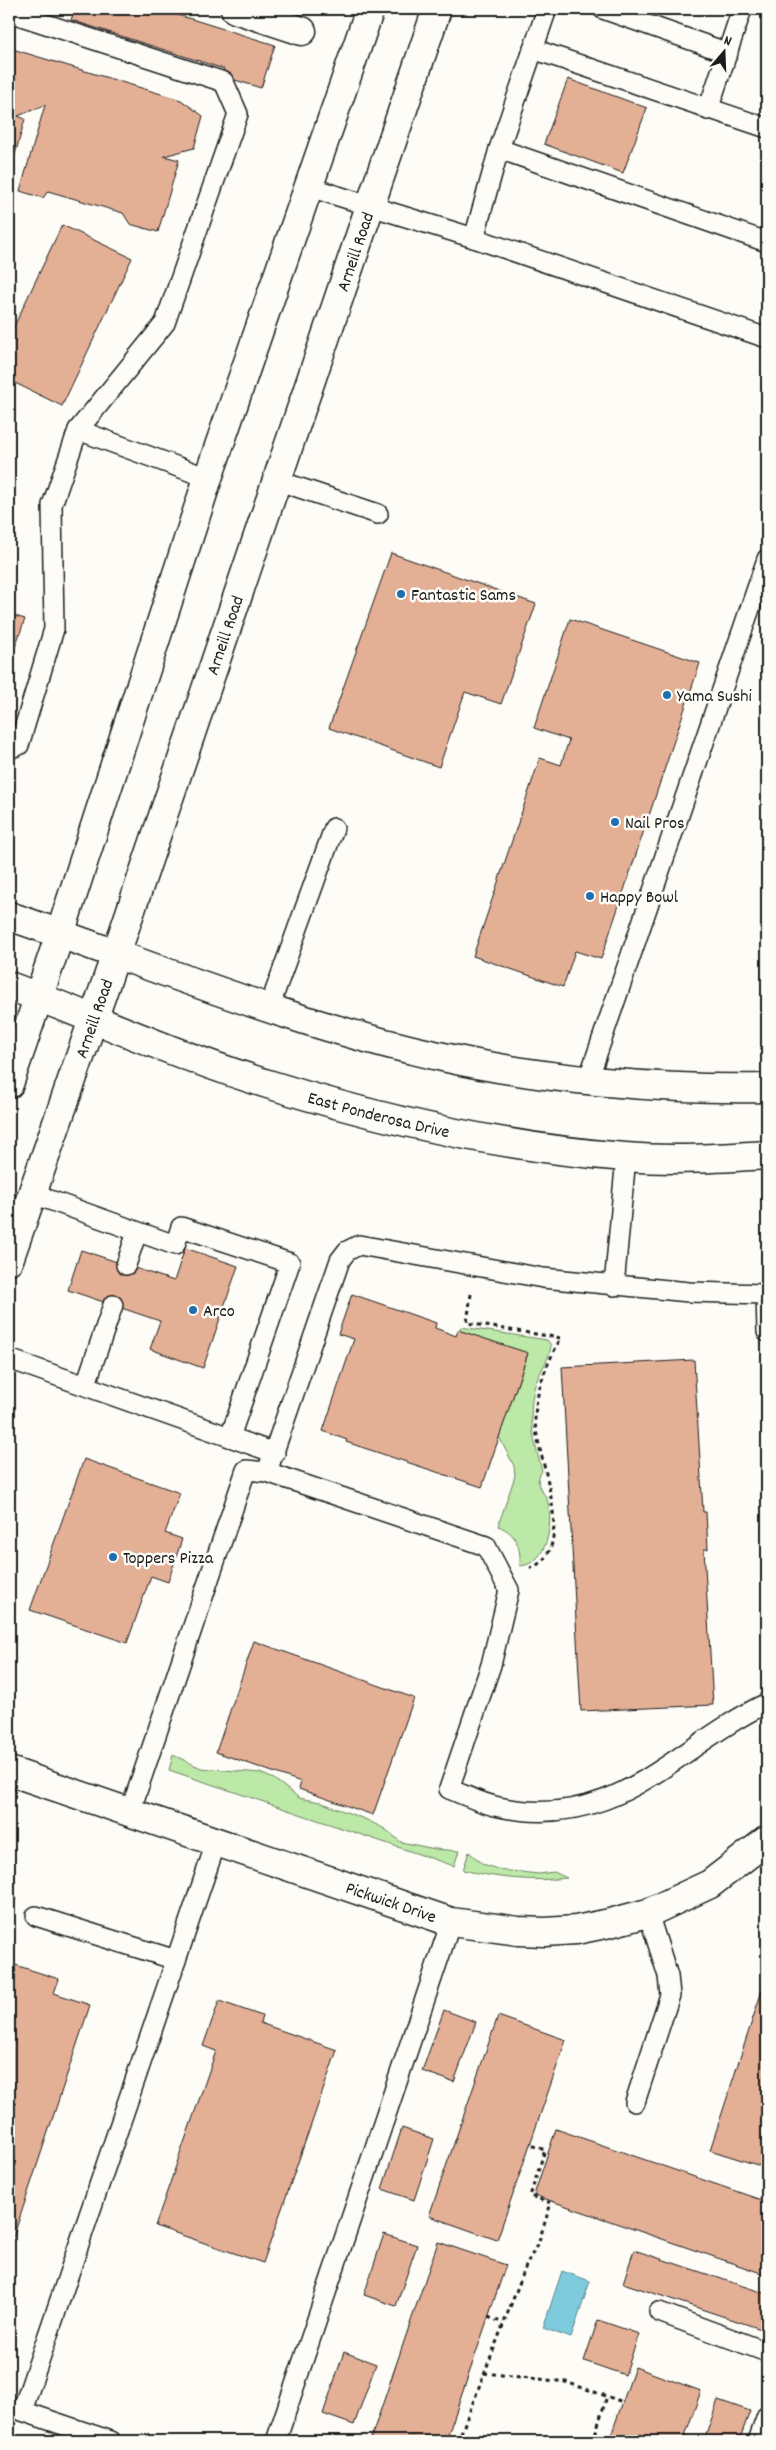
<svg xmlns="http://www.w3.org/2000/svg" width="776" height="2450" font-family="Dekko,sans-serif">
<rect width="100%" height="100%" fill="#fdfcf7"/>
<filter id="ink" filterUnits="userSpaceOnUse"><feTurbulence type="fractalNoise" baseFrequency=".02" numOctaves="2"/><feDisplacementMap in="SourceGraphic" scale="10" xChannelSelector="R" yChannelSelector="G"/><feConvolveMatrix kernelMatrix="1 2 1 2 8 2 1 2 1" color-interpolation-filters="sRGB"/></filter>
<g filter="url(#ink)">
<g fill="#bce9a7" stroke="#6c8262">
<path d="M 461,1327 L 547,1340 L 551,1345 C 550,1358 541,1370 536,1382 C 526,1413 534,1441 542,1471 C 532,1486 545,1491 548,1502 C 553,1524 548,1564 520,1566 C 521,1548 517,1533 498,1526 L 515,1476 L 514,1466 L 499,1437 L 528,1354 L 458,1330 Z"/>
<polygon points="173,1755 201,1768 260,1773 274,1779 299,1798 320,1802 367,1820 385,1829 401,1842 435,1849 459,1851 454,1866 169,1770"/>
<path d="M 469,1852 L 483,1864 L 500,1870 L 539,1874 L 554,1872 L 567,1878 C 532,1882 497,1878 463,1870 Z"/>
</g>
<polygon fill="#7ecbdd" stroke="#578590" points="562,2271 590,2281 571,2338 543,2328"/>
<g fill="#e3b096" stroke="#1c1c1c">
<polygon points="75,9 159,9 275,45 261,88 222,76 224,69 71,20"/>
<polygon points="667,9 684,9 682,14"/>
<polygon points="9,48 181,100 203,116 194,148 164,156 179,160 158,232 130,224 123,213 48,191 43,198 20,191 45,105 18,116 25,119 9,176"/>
<polygon points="568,79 647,108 623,173 544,144"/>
<polygon points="62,225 132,258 62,406 9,380 9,337"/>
<polygon points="391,553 536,604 501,704 465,692 439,767 329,728"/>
<polygon points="9,614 25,619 9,664"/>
<polygon points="570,619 700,663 601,959 575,951 563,987 473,956 540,758 561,765 569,740 534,728"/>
<polygon points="185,1248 238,1266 203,1368 150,1349 160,1321 68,1290 81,1250 174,1281"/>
<polygon points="352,1294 436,1323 435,1328 456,1336 458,1330 528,1353 482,1487 346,1442 347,1440 323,1431 354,1339 338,1334"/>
<polygon points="694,1360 703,1512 706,1512 708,1549 704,1549 713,1705 581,1711 562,1367"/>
<polygon points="84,1459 180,1493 165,1533 182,1539 168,1582 151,1576 127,1643 30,1610"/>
<polygon points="254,1641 414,1698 373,1815 299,1789 301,1782 216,1752"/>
<polygon points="9,1895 16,1897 9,1919"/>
<polygon points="9,1963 59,1979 54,1993 90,2005 9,2250"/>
<polygon points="767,1975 767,2168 710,2150"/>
<polygon points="219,2001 262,2016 260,2023 337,2050 263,2263 155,2226 216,2051 203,2046"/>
<polygon points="444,2010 476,2022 454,2082 422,2071"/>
<polygon points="498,2016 566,2040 497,2240 429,2216"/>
<polygon points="402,2128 434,2139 414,2200 382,2189"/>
<polygon points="556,2129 767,2202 767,2275 534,2195"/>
<polygon points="384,2234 417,2245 396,2306 364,2295"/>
<polygon points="438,2242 506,2265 446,2441 370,2441"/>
<polygon points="634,2250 767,2294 767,2331 623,2283"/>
<polygon points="598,2320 639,2334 625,2375 584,2361"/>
<polygon points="344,2352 376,2364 354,2425 323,2414"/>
<polygon points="635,2367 701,2391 683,2441 609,2441"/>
<polygon points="718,2400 750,2411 739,2441 704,2441"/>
</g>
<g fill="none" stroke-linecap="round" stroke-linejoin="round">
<defs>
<g id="service">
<polyline points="547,9 499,149 767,242"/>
<polyline points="603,9 728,53"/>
<polyline points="9,12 224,82 238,114 165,323 78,430 52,505 54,629 19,745 9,749"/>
<polyline points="533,49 767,128"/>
<polyline points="708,110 742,9"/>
<polyline points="309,187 474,238 767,338"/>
<polyline points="474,238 499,149"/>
<polyline points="78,430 208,478"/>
<polyline points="276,480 378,514"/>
<polyline points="269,1008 334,828"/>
<polyline points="588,1080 767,559"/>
<polyline points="33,1194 175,1245 181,1227 290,1263 230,1437"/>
<polyline points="126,1265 137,1232"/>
<polyline points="614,1286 626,1157"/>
<polyline points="9,1359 275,1453"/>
<polyline points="86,1384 113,1305"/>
<polyline points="267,1472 340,1260 347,1251 359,1245 543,1278 689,1292 766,1294 767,1332"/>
<path d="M 130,1812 L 246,1470 L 267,1472 L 486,1546 L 509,1590 L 491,1665 L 449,1789 C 465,1795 482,1804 499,1807 C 618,1832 673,1748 767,1703"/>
<polyline points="36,1916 176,1960"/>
<polyline points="635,2102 670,1995 668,1976 648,1913"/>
<polyline points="659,2312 767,2352"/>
<polyline points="111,2441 22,2411 216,1843"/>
<polyline points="276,2441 451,1922"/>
<polyline points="758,2441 767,2416"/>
</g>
<g id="minor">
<polyline points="235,9 302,31"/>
<path id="s1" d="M 9,1771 L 451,1922 L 518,1931 L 545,1932 L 576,1930 L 610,1923 L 648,1913 L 710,1884 L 767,1840"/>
</g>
<g id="secondary">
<path d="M 9,916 C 152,965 294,1025 443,1057 C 545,1080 663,1090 767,1088"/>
<path id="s2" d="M 9,986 C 96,1018 182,1058 271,1085 C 383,1120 508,1148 625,1157 C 672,1161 720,1158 767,1155"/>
<polyline points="9,1084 60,934 208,478 370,9"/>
<path id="s3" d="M 9,1260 L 116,954 L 437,9"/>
</g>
</defs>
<use href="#service" stroke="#1c1c1c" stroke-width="22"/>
<use href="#minor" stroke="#1c1c1c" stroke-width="31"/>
<use href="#secondary" stroke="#1c1c1c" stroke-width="31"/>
<g stroke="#1c1c1c" stroke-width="3" stroke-dasharray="4 4" stroke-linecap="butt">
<path d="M 471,1294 L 467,1323 L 561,1338 C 547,1363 536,1389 535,1418 C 534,1451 581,1551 530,1568"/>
<polyline points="488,2317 503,2323"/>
<polyline points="484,2373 566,2382 623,2402"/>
<polyline points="458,2441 526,2266 539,2241 551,2203 530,2196 545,2150 530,2145"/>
<polyline points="593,2441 607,2396"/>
</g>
<use href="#service" stroke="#fdfcf7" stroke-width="19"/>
<use href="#minor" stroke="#fdfcf7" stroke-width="28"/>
<use href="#secondary" stroke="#fdfcf7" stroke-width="28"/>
</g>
</g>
<g fill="#1f6fb2" stroke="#fdfcf7" stroke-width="2">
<circle cx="401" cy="594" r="5"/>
<circle cx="667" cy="695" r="5"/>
<circle cx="615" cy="822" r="5"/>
<circle cx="590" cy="896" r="5"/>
<circle cx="193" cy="1310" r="5"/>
<circle cx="113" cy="1557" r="5"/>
</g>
<g text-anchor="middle" stroke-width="5" stroke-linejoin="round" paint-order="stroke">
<g font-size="18" fill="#1c1c1c" stroke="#fdfcf7">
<text dy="6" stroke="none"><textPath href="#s3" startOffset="1066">Arneill Road</textPath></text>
<text dy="6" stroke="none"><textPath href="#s3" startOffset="661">Arneill Road</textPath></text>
<text dy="6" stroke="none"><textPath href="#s3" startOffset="256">Arneill Road</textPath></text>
<text dy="6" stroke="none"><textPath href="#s2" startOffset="392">East Ponderosa Drive</textPath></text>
<text dy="6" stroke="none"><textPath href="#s1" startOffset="404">Pickwick Drive</textPath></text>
</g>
<g font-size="18" fill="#1c1c1c" stroke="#fdfcf7" text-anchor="start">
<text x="411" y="600">Fantastic Sams</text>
<text x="677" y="701">Yama Sushi</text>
<text x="625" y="828">Nail Pros</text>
<text x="600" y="902">Happy Bowl</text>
<text x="203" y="1316">Arco</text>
<text x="123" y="1563">Toppers Pizza</text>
</g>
</g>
<rect width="776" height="2450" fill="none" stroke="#fdfcf7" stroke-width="30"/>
<rect x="15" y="15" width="746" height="2420" fill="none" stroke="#1c1c1c" stroke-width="2" filter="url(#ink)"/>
<g transform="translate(724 52) rotate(19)" stroke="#fdfcf7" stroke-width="4" paint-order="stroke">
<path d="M0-4L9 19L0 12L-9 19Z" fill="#1c1c1c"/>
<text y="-8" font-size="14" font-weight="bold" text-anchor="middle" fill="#1c1c1c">N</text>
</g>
</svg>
